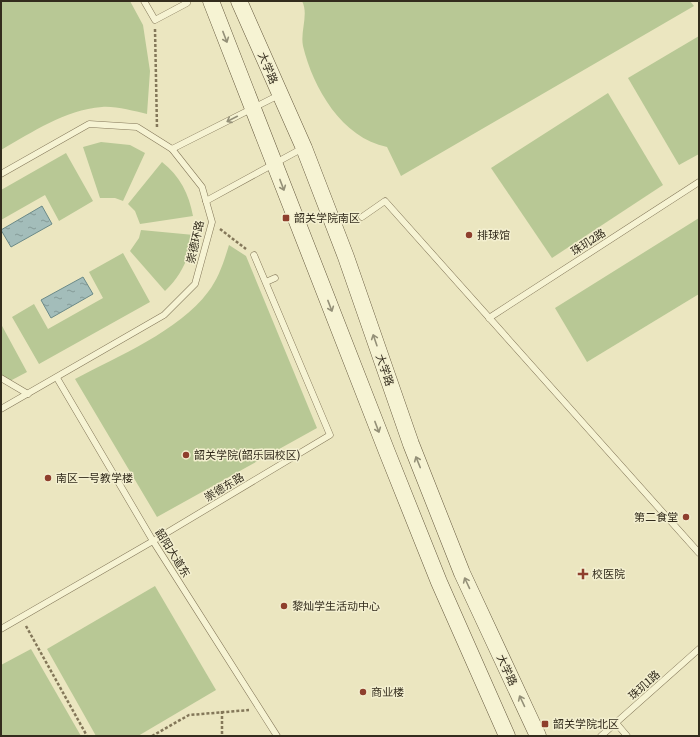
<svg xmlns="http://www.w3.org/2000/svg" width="700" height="737" font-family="Literata,'Noto Sans SC',serif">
<defs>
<pattern id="water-ripples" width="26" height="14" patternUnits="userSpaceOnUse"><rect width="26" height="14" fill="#a3bdba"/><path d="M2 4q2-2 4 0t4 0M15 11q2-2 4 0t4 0" fill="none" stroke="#859a97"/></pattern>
</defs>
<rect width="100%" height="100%" fill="#ebe6c0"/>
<g fill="#b8c895">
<path d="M 1,1 L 130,1 L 143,25 L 150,71 L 147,114 C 133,111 116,106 102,107 C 64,110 33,132 1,150 Z"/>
<path d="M 302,1 L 690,1 L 694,6 L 401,176 L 387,147 C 342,138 313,88 303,46 C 300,31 309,14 302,1 Z"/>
<polygon points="699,36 699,154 679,165 628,78"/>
<polygon points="608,93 663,185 552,258 491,168"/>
<polygon points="101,142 130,145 145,153 123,201 115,198 100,198 83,147"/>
<polygon points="66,153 93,201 59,221 45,195 1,220 1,190"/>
<path d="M 162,162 C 180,176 189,194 193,216 L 140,224 L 135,211 L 128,204 Z"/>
<polygon points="699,218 699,294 587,362 555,308"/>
<path d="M 141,230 L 194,235 C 189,257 182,275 165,291 L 130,251 L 139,238 Z"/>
<path d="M 229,245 L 246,256 L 317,428 L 157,517 L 75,379 C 118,356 179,331 208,292 C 219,278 224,261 229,245 Z"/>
<polygon points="123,253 150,302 39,364 12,317 34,304 48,329 103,298 89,272"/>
<polygon points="1,324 27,372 10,381 1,375"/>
<polygon points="155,586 216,690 138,736 96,736 47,649"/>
<polygon points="31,649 81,736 1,736 1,665"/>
</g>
<g fill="url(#water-ripples)" stroke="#6b8a88">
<polygon points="42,206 52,224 11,247 1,230"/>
<polygon points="83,277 93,294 51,318 41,300"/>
</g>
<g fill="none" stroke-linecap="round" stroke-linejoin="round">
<defs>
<g id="lane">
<polyline points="144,1 155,20 187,3"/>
<polyline points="172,149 279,95"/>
<polyline points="1,174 89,124 137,127 172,149 202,187 212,222 195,284 164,315 1,409"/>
<polyline points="206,201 303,148"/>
<polyline points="362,217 385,201 699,553"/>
<polyline points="266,282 275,278"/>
<polyline points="489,318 699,182"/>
<polyline points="1,378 28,394"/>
<polyline points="57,378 153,541 277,736"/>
<polyline points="1,629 153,541 330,435 254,255"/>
<polyline points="616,723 627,736"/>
<polyline points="601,736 699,649"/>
</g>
<g id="secondary">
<polyline points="211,1 387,452 439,582 507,736"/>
<polyline points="239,1 304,148 346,257 411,444 462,573 538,736"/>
</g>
</defs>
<use href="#lane" stroke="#837759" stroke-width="7"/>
<use href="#secondary" stroke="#64583d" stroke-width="17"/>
<g stroke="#837759" stroke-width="2.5" stroke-dasharray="3 2" stroke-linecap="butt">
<polyline points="155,29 157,128"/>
<polyline points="220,229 246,249"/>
<polyline points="26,626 87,736"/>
<polyline points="222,711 222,736"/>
<polyline points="152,736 189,715 249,710"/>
</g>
<use href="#lane" stroke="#f6f3d3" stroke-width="6"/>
<use href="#secondary" stroke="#f6f3d3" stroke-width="16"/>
</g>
<defs><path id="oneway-shaft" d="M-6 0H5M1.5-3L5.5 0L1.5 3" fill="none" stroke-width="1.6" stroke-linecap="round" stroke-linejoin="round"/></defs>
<g stroke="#949078">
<use href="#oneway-shaft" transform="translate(225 37) rotate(69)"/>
<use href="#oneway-shaft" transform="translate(232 119) rotate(153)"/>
<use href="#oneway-shaft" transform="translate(282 185) rotate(69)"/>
<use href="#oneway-shaft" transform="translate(330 306) rotate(69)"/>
<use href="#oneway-shaft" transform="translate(375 340) rotate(-109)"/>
<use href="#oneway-shaft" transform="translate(377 427) rotate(69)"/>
<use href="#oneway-shaft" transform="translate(418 462) rotate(-112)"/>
<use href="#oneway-shaft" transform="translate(467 583) rotate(-115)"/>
<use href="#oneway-shaft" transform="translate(522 701) rotate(-115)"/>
</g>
<g fill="#8e3f2d" stroke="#f3efcf" stroke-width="1.5">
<rect x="282" y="214" width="8" height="8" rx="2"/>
<circle cx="469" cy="235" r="4"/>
<circle cx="186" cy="455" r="4"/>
<circle cx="48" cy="478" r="4"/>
<circle cx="686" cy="517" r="4"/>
<path d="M581 568h4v4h4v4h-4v4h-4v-4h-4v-4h4z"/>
<circle cx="284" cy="606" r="4"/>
<circle cx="363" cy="692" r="4"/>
<rect x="541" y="720" width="8" height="8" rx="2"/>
</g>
<g text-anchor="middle" stroke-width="3" stroke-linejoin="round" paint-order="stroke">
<g font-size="11" fill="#332c1d" stroke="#f3efcf">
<text transform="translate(268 68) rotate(67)" y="4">大学路</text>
<text transform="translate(195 242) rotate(-77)" y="4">崇德环路</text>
<text transform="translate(588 242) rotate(-33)" y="4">珠玑2路</text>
<text transform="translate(385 370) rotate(71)" y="4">大学路</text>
<text transform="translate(224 487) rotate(-31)" y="4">崇德东路</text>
<text transform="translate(173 553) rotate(58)" y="4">韶阳大道东</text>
<text transform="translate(507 670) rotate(65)" y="4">大学路</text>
<text transform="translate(644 685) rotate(-42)" y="4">珠玑1路</text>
</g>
<g font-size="11" fill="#332c1d" stroke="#f3efcf" text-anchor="start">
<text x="294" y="222">韶关学院南区</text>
<text x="477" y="239">排球馆</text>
<text x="194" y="459">韶关学院(韶乐园校区)</text>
<text x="56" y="482">南区一号教学楼</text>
<text x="678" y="521" text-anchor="end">第二食堂</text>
<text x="592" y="578">校医院</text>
<text x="292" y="610">黎灿学生活动中心</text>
<text x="371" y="696">商业楼</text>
<text x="553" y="728">韶关学院北区</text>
</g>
</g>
<rect width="700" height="737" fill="none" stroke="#332c1d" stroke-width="4"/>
</svg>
